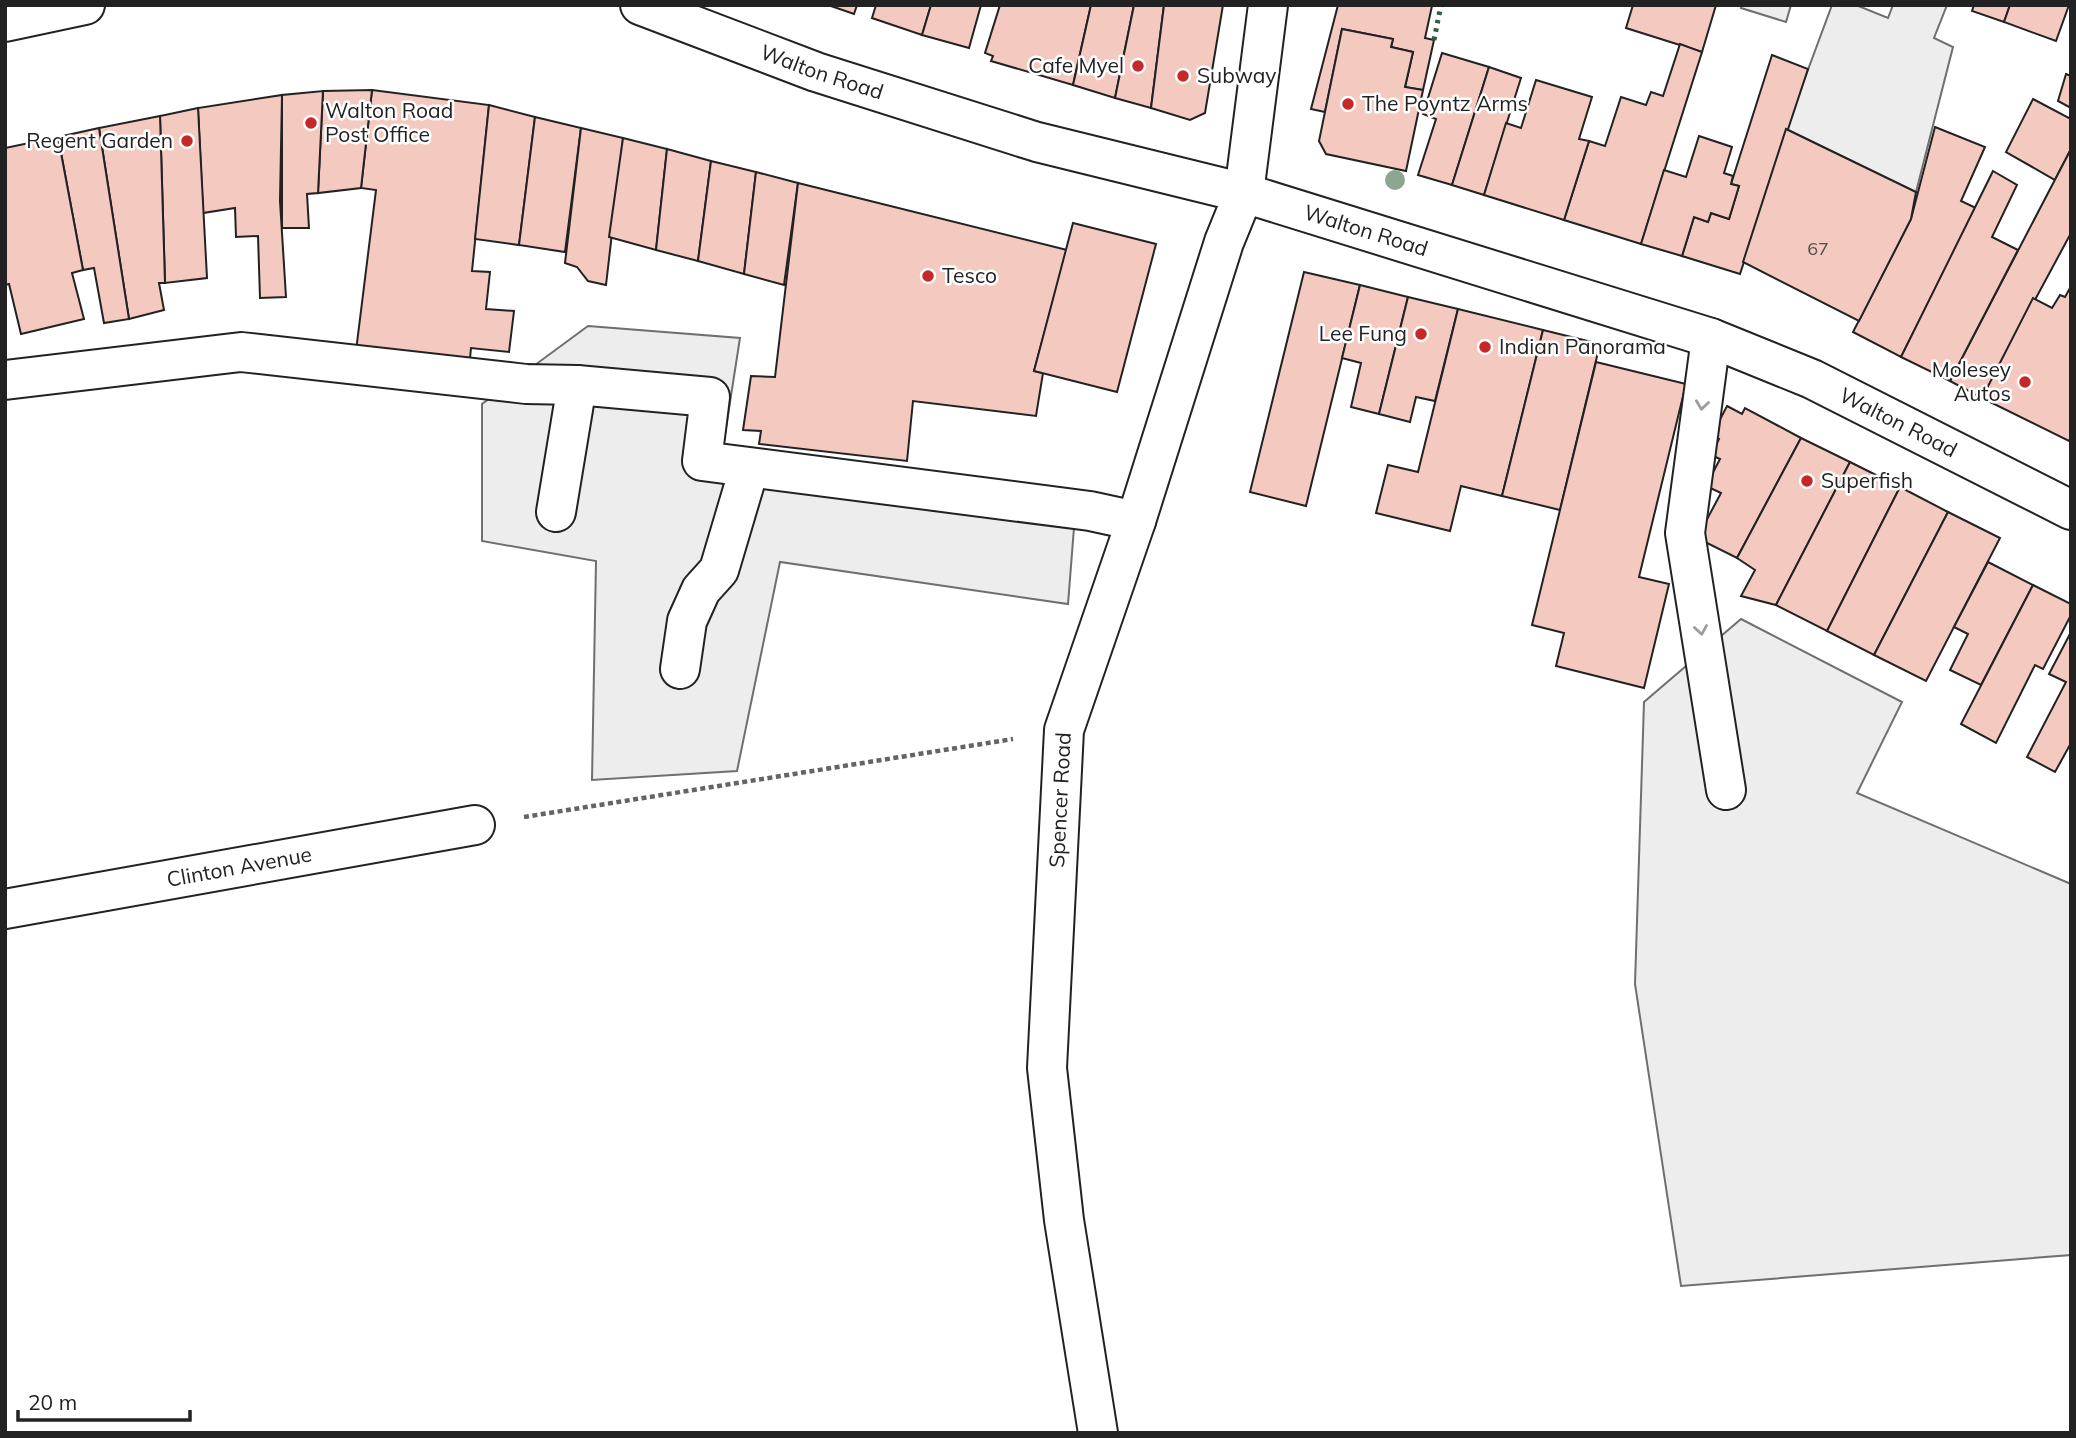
<svg xmlns="http://www.w3.org/2000/svg" width="2076" height="1438" font-family="Mulish,sans-serif">
<rect width="100%" height="100%" fill="#fff"/>
<g fill="#ededed" stroke="#6f6f6f" stroke-width="2">
<polygon points="1742,5 1791,5 1786,22 1741,8"/>
<polygon points="1832,5 1856,5 1888,18 1893,5 1947,5 1934,38 1953,47 1916,192 1786,129"/>
<polygon points="588,326 740,338 721,460 1075,515 1068,604 780,562 737,771 592,780 596,561 482,541 482,404"/>
<polygon points="1741,619 1902,702 1857,793 2071,884 2071,1255 1681,1286 1635,984 1644,702"/>
</g>
<g fill="#f3c9c0" stroke="#222" stroke-width="2">
<polygon points="828,5 857,5 854,14"/>
<polygon points="876,5 931,5 922,35 872,18"/>
<polygon points="931,5 981,5 969,48 922,35"/>
<polygon points="1000,5 1091,5 1073,85 991,61 993,56 985,53"/>
<polygon points="1091,5 1134,5 1115,98 1073,85"/>
<polygon points="1134,5 1164,5 1151,108 1115,98"/>
<polygon points="1164,5 1223,5 1205,113 1190,120 1151,108"/>
<polygon points="1338,5 1432,6 1425,38 1434,40 1423,90 1405,87 1413,52 1391,47 1393,39 1342,29 1325,112 1311,109"/>
<polygon points="1633,5 1716,5 1702,52 1626,28"/>
<polygon points="1974,5 2010,5 2004,22 1972,11"/>
<polygon points="2010,5 2069,5 2056,41 2004,22"/>
<polygon points="1342,29 1393,39 1391,47 1413,52 1405,87 1423,90 1406,171 1326,154 1319,141"/>
<polygon points="1680,44 1702,52 1641,244 1564,220 1589,141 1605,146 1621,97 1646,105 1651,92 1663,96"/>
<polygon points="1442,53 1489,67 1452,185 1418,175 1436,119 1423,114"/>
<polygon points="1772,55 1808,69 1740,274 1682,256 1694,217 1708,222 1711,213 1729,219 1739,186 1731,184"/>
<polygon points="1489,67 1521,78 1484,195 1452,185"/>
<polygon points="2066,74 2071,76 2071,108 2058,101"/>
<polygon points="1536,80 1592,97 1579,139 1589,141 1564,220 1484,195 1506,123 1521,128"/>
<polygon points="372,90 489,105 472,271 490,272 486,309 514,311 509,352 471,348 469,369 355,359 376,190 361,188"/>
<polygon points="372,90 361,188 318,193 323,91"/>
<polygon points="323,91 318,193 307,194 309,228 282,228 282,95"/>
<polygon points="282,95 280,201 286,297 260,298 258,236 236,237 235,208 203,213 198,108"/>
<polygon points="2033,99 2071,119 2071,149 2055,180 2006,152"/>
<polygon points="489,105 535,117 519,245 475,239"/>
<polygon points="198,108 207,278 165,283 160,116"/>
<polygon points="160,116 165,283 159,283 164,310 129,319 99,128"/>
<polygon points="535,117 581,128 565,252 519,245"/>
<polygon points="1935,127 1985,147 1961,201 1976,208 1901,357 1853,332 1911,219"/>
<polygon points="99,128 129,319 104,323 94,268 83,270 58,137"/>
<polygon points="581,128 623,138 606,285 588,281 577,267 565,263"/>
<polygon points="1786,129 1916,192 1911,219 1859,321 1743,262"/>
<polygon points="1699,136 1732,147 1724,173 1733,176 1731,184 1739,186 1729,219 1711,213 1708,222 1694,217 1682,256 1641,244 1664,170 1686,177"/>
<polygon points="58,137 83,270 72,273 84,319 21,334 9,284 5,285 5,148"/>
<polygon points="623,138 667,149 656,250 609,237"/>
<polygon points="667,149 711,161 698,261 656,250"/>
<polygon points="2071,149 2071,233 1982,398 1950,381"/>
<polygon points="711,161 756,172 744,274 698,261"/>
<polygon points="1993,171 2017,185 1992,237 2018,250 1950,381 1901,357"/>
<polygon points="756,172 798,183 784,285 744,274"/>
<polygon points="798,183 1067,250 1034,371 1043,373 1036,416 913,401 907,461 759,444 761,431 743,430 751,376 775,377"/>
<polygon points="1073,223 1156,244 1117,392 1034,371"/>
<polygon points="1304,272 1360,285 1306,506 1250,492"/>
<polygon points="1360,285 1408,297 1379,414 1351,407 1361,363 1342,358"/>
<polygon points="2070,288 2071,437 2069,441 1982,398 2033,298 2052,308 2060,295 2065,297"/>
<polygon points="1408,297 1458,309 1435,401 1416,397 1410,422 1379,414"/>
<polygon points="1458,309 1543,330 1502,496 1461,486 1450,531 1376,513 1388,465 1418,472"/>
<polygon points="1543,330 1600,344 1560,510 1502,496"/>
<polygon points="1596,362 1686,384 1639,577 1669,584 1644,688 1556,666 1564,633 1532,625"/>
<polygon points="1727,406 1742,414 1745,408 1801,438 1737,558 1697,538 1721,493 1706,486 1720,459 1711,455 1719,439 1712,435"/>
<polygon points="1801,438 1850,462 1776,605 1741,596 1755,570 1737,558"/>
<polygon points="1850,462 1900,487 1827,631 1776,605"/>
<polygon points="1900,487 1948,512 1874,655 1827,631"/>
<polygon points="1948,512 2000,538 1926,681 1874,655"/>
<polygon points="1988,562 2033,585 1981,685 1950,670 1968,634 1954,627"/>
<polygon points="2033,585 2071,604 2071,615 2043,669 2035,665 1996,743 1961,724"/>
<polygon points="2071,632 2071,743 2055,772 2027,757 2066,682 2049,674"/>
</g>
<g fill="none" stroke-linecap="round" stroke-linejoin="round">
<defs>
<g id="minor">
<polyline points="1711,338 1685,533 1726,790"/>
<polyline points="5,380 241,352 526,384 577,385 710,397 702,461 1090,511 1136,521"/>
<polyline points="556,512 577,385"/>
<polyline points="680,669 687,621 701,590 719,570 749,469"/>
<path id="s1" d="M 5,909 L 475,825"/>
<path id="s2" d="M 1098,1433 L 1064,1220 L 1047,1068 L 1064,730 L 1136,521 L 1224,242 L 1244,193 L 1268,5"/>
</g>
<g id="major">
<path id="s3" d="M 640,5 L 816,72 L 1037,142 L 1244,193 L 1711,338 L 1812,379 L 2071,510"/>
<polyline points="5,22 85,5"/>
</g>
</defs>
<use href="#minor" stroke="#222" stroke-width="42"/>
<use href="#major" stroke="#222" stroke-width="42"/>
<polyline stroke="#646464" stroke-width="4.5" stroke-dasharray="5 3.5" stroke-linecap="butt" points="524,817 1013,739"/>
<use href="#minor" stroke="#fff" stroke-width="38"/>
<use href="#major" stroke="#fff" stroke-width="38"/>
<polyline stroke="#2f5e38" stroke-width="5" stroke-dasharray="3.5 5" stroke-linecap="butt" points="1434,40 1441,5"/>
</g>
<circle fill="#8da692" cx="1395" cy="180" r="10"/>
<defs><path id="oneway-chevron" d="M-2-3.5L2.5 0L-2 3.5" fill="none" stroke-width="1.6" stroke-linecap="round" stroke-linejoin="round" transform="scale(1.75)"/></defs>
<g stroke="#9c9c9c">
<use href="#oneway-chevron" transform="translate(1702 405) rotate(98)"/>
<use href="#oneway-chevron" transform="translate(1701 630) rotate(81)"/>
</g>
<g fill="#c62828" stroke="#fff" stroke-width="2.5">
<circle cx="1138" cy="66" r="7"/>
<circle cx="1183" cy="76" r="7"/>
<circle cx="1348" cy="104" r="7"/>
<circle cx="311" cy="123" r="7"/>
<circle cx="187" cy="141" r="7"/>
<circle cx="928" cy="276" r="7"/>
<circle cx="1421" cy="334" r="7"/>
<circle cx="1485" cy="347" r="7"/>
<circle cx="2025" cy="382" r="7"/>
<circle cx="1807" cy="481" r="7"/>
</g>
<g text-anchor="middle" stroke-width="5" stroke-linejoin="round" paint-order="stroke">
<g font-size="18" fill="#564c4a">
<text x="1818" y="255">67</text>
</g>
<g font-size="21" fill="#222" stroke="#fff" text-anchor="start">
<text x="1124" y="73" text-anchor="end">Cafe Myel</text>
<text x="1197" y="83">Subway</text>
<text x="1362" y="111">The Poyntz Arms</text>
<text x="325" y="118">Walton Road<tspan x="325" dy="24">Post Office</tspan></text>
<text x="173" y="148" text-anchor="end">Regent Garden</text>
<text x="942" y="283">Tesco</text>
<text x="1407" y="341" text-anchor="end">Lee Fung</text>
<text x="1499" y="354">Indian Panorama</text>
<text x="2011" y="377" text-anchor="end">Molesey<tspan x="2011" dy="24">Autos</tspan></text>
<text x="1821" y="488">Superfish</text>
</g>
<g font-size="21" fill="#222" stroke="#fff">
<text dy="7" stroke="none"><textPath href="#s3" startOffset="194">Walton Road</textPath></text>
<text dy="7" stroke="none"><textPath href="#s3" startOffset="761">Walton Road</textPath></text>
<text dy="7" stroke="none"><textPath href="#s3" startOffset="1328">Walton Road</textPath></text>
<text dy="7" stroke="none"><textPath href="#s2" startOffset="637">Spencer Road</textPath></text>
<text dy="7" stroke="none"><textPath href="#s1" startOffset="238">Clinton Avenue</textPath></text>
</g>
</g>
<rect width="2076" height="1438" fill="none" stroke="#222222" stroke-width="14"/>
<path d="M18 1410v10h172v-10" fill="none" stroke="#222222" stroke-width="3.5"/>
<text x="28" y="1410" font-size="21" fill="#222222" stroke="#ffffff" stroke-width="5" paint-order="stroke">20 m</text>
</svg>
